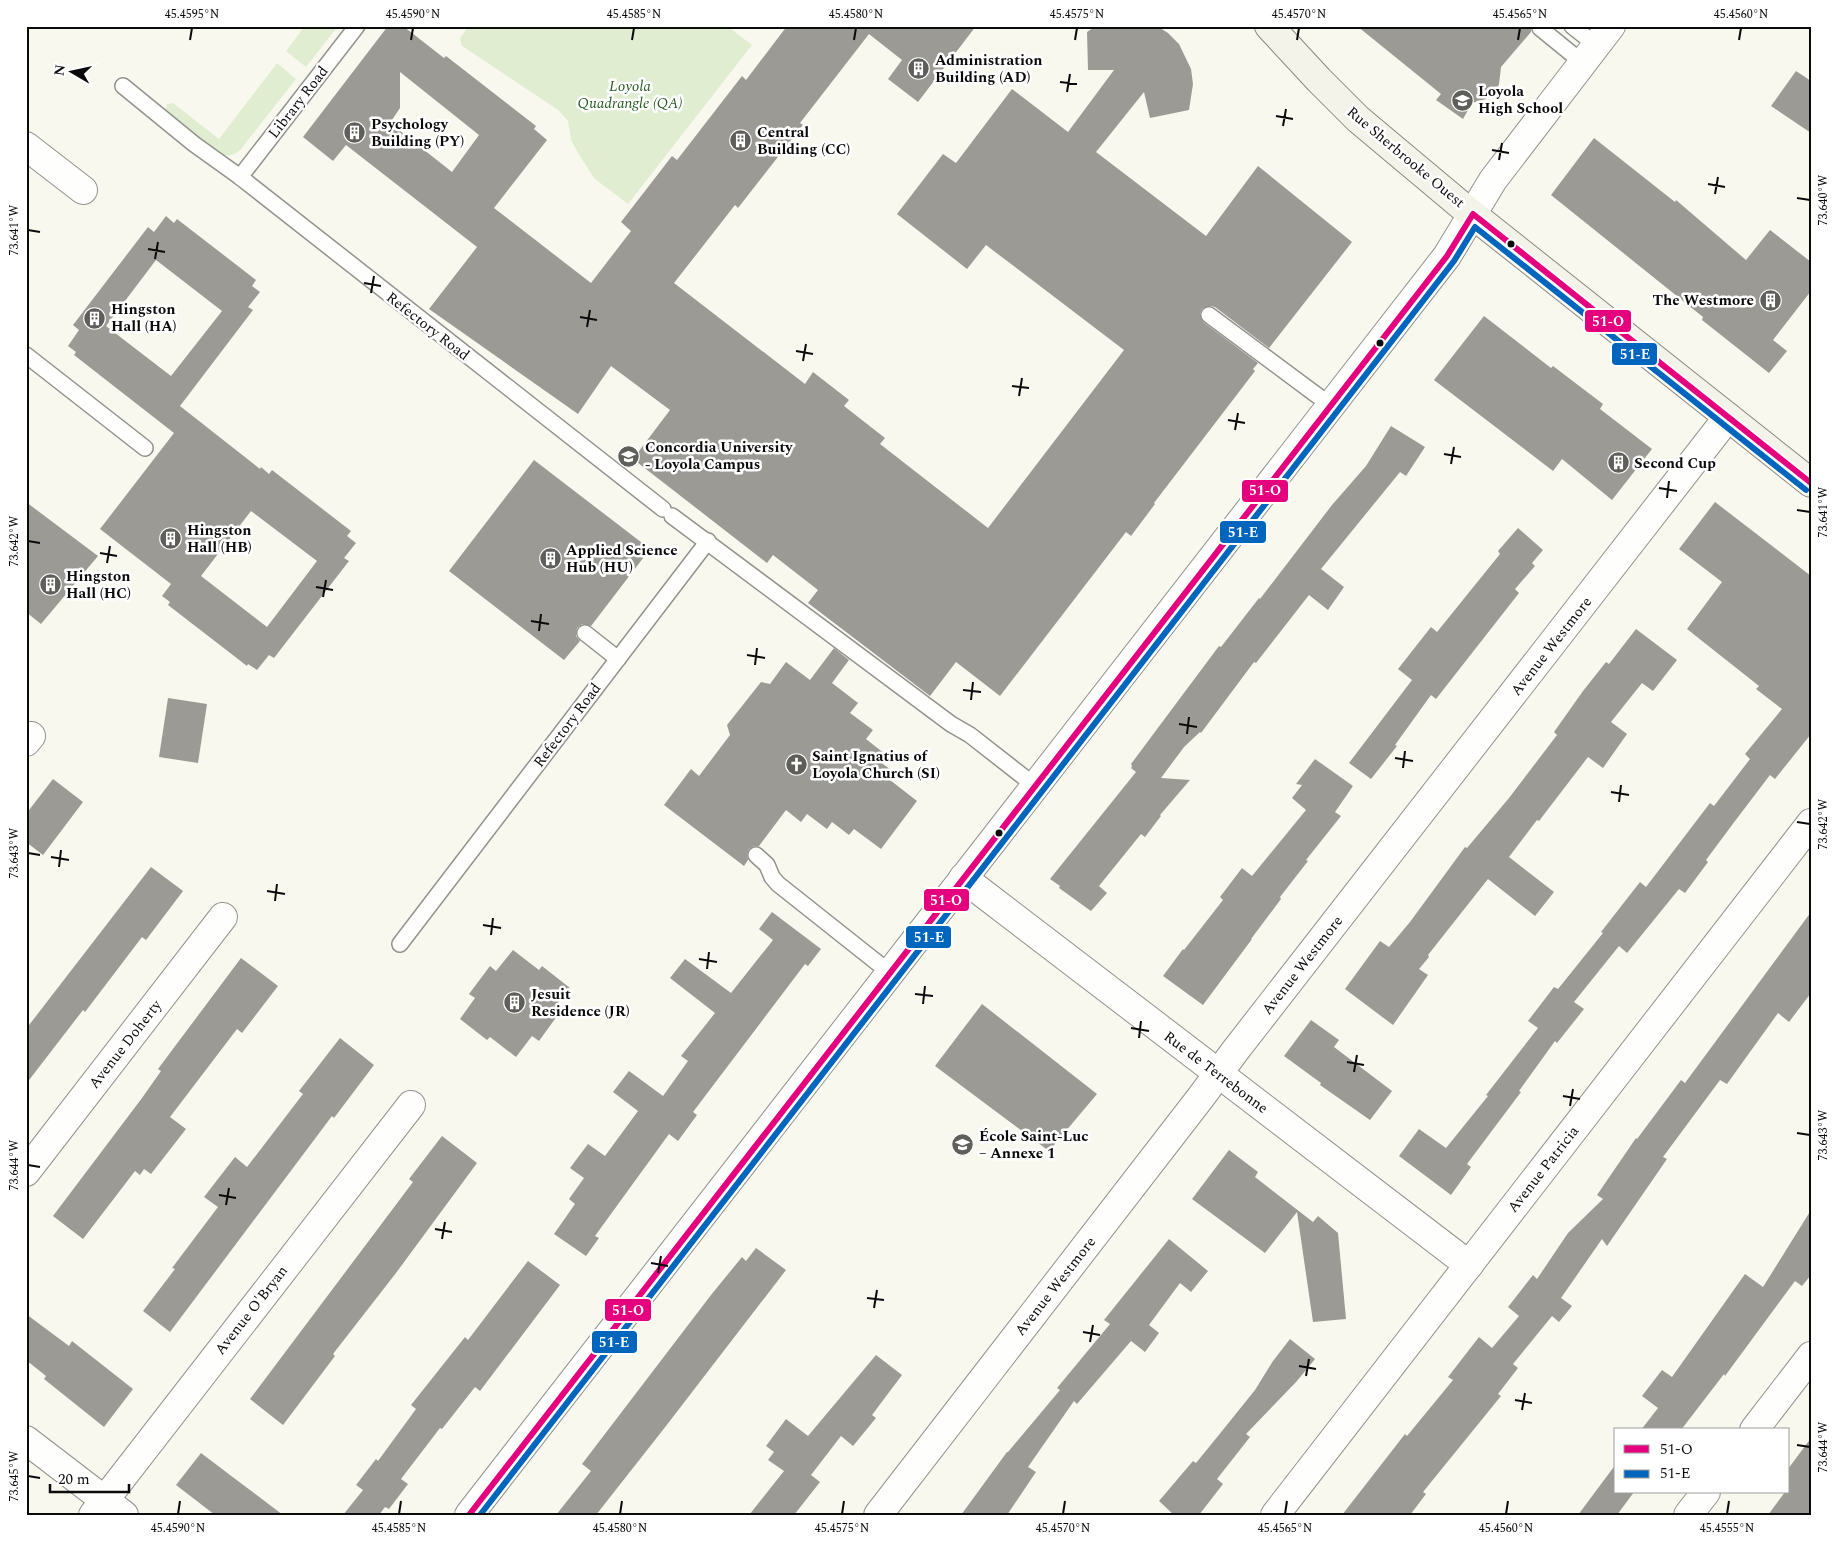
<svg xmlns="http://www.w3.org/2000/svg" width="1837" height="1541" font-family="Spectral,serif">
<rect width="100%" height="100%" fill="#f9f8ef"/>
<g fill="#e0edd1">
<polygon points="305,26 338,26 306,67 286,51"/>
<polygon points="469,26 727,26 752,45 628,204 595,179 581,158 571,140 568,121 558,110 462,46 460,38"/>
<path d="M 277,63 L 296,79 L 241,149 C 233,157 226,157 217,152 L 165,110 L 167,104 L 173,103 L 219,139 Z"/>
</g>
<g fill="#9c9a95" fill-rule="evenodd">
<path d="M 388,26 L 403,26 L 444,58 L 446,56 L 536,126 L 534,129 L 547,140 L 494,208 L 591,283 L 631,231 L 621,222 L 672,156 L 677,160 L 742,76 L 746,80 L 787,26 L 976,26 L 918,102 L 888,79 L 902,60 L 869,34 L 800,123 L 803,125 L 738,208 L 735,205 L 674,283 L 805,384 L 813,372 L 849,400 L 844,406 L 885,438 L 880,444 L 988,528 L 1124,350 L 986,245 L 967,269 L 897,214 L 943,154 L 956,163 L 1012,89 L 1068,132 L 1114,70 L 1088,70 L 1087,32 L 1096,26 L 1157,26 L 1168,33 L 1179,44 L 1191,69 L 1193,84 L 1189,110 L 1150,118 L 1144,92 L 1096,152 L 1206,236 L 1258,166 L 1352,242 L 1269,348 L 1215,307 L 1210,306 L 1202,309 L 1200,314 L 1203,322 L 1258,363 L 1253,369 L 1255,371 L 1154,503 L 1155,504 L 1131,536 L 1126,532 L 1000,696 L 956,662 L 930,696 L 808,603 L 818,590 L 773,555 L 767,563 L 633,459 L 670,410 L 611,366 L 578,414 L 429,309 L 477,247 L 346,145 L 333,161 L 303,137 ZM 400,72 L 479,135 L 452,172 L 390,123 L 400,108 Z"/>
<polygon points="1357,26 1531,26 1531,32 1501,67 1499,84 1496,92 1486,99 1472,103 1463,119 1436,100 1441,94"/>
<polygon points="1796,71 1811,81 1811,133 1771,106"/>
<polygon points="1594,138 1675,202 1676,200 1746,260 1770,230 1811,262 1811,291 1773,340 1787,351 1769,373 1702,320 1703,317 1551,195"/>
<path d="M 166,216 L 174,223 L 177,219 L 256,280 L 252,286 L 260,292 L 248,307 L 253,310 L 180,406 L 260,469 L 261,467 L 269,474 L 272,470 L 351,531 L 347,536 L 356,543 L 344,558 L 349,561 L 274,658 L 269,655 L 257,670 L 248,664 L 247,666 L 168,605 L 170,602 L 162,596 L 171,584 L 100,529 L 174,433 L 74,355 L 76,352 L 68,346 L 79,330 L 73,325 L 148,227 L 154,232 ZM 156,260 L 222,311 L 171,376 L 106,326 ZM 251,511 L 317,561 L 267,627 L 201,576 Z"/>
<polygon points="1484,316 1551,368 1553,366 1603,404 1600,409 1652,449 1612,500 1562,459 1553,471 1434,380"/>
<polygon points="1391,426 1425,447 1406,476 1400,472 1321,569 1344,587 1328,610 1309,595 1256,663 1254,662 1201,733 1200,732 1184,747 1161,778 1190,780 1160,815 1161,816 1145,837 1141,834 1099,886 1107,893 1091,911 1059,888 1060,886 1050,879 1136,772 1131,768 1132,766 1131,764 1219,646 1221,647 1259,598 1260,599 1332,505 1366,466"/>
<polygon points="534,460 650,549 591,626 582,624 577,628 576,636 580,641 564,660 449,571"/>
<polygon points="26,502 98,556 41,624 26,612"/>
<polygon points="1715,502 1811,576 1811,734 1775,779 1770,775 1735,821 1706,860 1708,862 1685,893 1679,889 1627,953 1619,946 1574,1002 1584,1009 1557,1043 1555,1041 1519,1091 1521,1092 1467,1164 1471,1167 1451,1195 1399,1156 1419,1129 1446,1148 1488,1096 1486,1095 1500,1077 1538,1028 1528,1021 1554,987 1558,989 1603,933 1601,932 1640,882 1646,887 1710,803 1714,806 1750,759 1745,754 1782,709 1756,689 1759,686 1687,629 1722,582 1679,549"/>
<polygon points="1518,528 1543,550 1532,563 1535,566 1515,589 1519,593 1436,699 1431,695 1395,745 1397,746 1371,779 1349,763 1412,680 1398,669 1431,627 1437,632 1500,554 1498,551"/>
<polygon points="1636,629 1677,660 1653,691 1642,683 1611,722 1627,734 1603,768 1588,757 1539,821 1537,820 1509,857 1554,892 1535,916 1488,879 1428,955 1429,957 1419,969 1428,975 1393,1025 1345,989 1380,941 1389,947 1410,922 1465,847 1467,848 1509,798 1557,735 1554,732 1583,691 1606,662 1609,664"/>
<polygon points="834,648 849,660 832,683 858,703 850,713 873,730 866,739 885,754 879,761 895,773 890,780 917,801 881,849 854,829 849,835 832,822 827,829 807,814 801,822 786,810 759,846 754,846 749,849 747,854 748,860 744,866 664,805 691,769 699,776 730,735 727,725 761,682 770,684 786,662 810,680"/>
<polygon points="168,698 207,704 198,763 159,757"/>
<polygon points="1315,759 1353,786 1335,812 1341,816 1306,860 1308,861 1280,897 1281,899 1251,939 1252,939 1203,1005 1163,976 1183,949 1184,950 1223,900 1220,897 1242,868 1252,876 1306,810 1292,798 1302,785 1296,784"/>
<polygon points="53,779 83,802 43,855 26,842 26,814"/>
<polygon points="151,867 183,891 146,940 142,937 85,1012 83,1010 26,1084 26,1029"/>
<polygon points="772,912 821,949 808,966 805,964 693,1112 697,1115 678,1141 669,1134 595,1236 599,1238 586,1256 554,1234 575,1204 569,1199 584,1178 570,1168 588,1144 605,1156 638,1111 613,1092 629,1071 663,1096 688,1061 681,1056 715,1013 670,978 685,959 731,993 773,940 759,929"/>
<polygon points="1811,912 1811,993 1789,1022 1778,1013 1727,1084 1720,1080 1663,1157 1667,1159 1607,1246 1602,1239 1561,1298 1572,1306 1559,1322 1552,1316 1513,1364 1518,1368 1498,1394 1501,1396 1423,1492 1426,1494 1410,1515 1342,1515 1405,1434 1407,1436 1453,1380 1448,1377 1479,1337 1492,1348 1519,1316 1508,1307 1533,1275 1537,1279 1568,1233 1603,1199 1597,1195 1636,1138 1637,1139 1681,1080 1685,1083"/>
<polygon points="513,950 539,970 542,966 570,988 554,1008 560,1012 539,1041 532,1036 516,1057 490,1037 487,1040 460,1019 475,998 469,994 490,966 496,971"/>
<polygon points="241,958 278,986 242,1033 237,1029 170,1117 186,1129 151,1174 144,1169 140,1175 135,1171 83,1239 53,1216 142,1098 161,1071 158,1069"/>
<polygon points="982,1004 1097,1094 1049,1151 935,1066"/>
<polygon points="1311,1020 1339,1040 1334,1047 1392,1091 1370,1120 1320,1085 1321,1083 1284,1056"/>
<polygon points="340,1038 374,1065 334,1118 332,1116 170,1332 143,1311 175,1269 172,1268 218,1207 204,1197 235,1157 247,1167 303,1094 299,1091"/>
<polygon points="442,1136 477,1163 396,1273 333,1354 335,1356 283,1425 250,1399 413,1182 409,1179"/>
<polygon points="1229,1150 1258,1172 1255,1177 1313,1222 1318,1216 1338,1233 1346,1319 1313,1322 1297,1212 1265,1253 1192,1199"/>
<polygon points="1811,1210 1811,1275 1802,1286 1795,1281 1725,1376 1724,1374 1681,1430 1641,1430 1658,1408 1642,1396 1662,1370 1672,1377 1745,1274 1763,1287"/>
<polygon points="1169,1239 1208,1271 1191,1292 1180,1283 1149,1325 1159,1333 1145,1352 1131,1341 1077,1404 1074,1401 1028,1467 1036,1472 1007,1515 961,1515 1007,1452 1008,1452 1060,1390 1057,1388 1110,1324 1104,1320"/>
<polygon points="756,1248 786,1270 666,1426 596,1515 556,1515 591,1471 582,1464 711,1295 742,1257 746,1261"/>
<polygon points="528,1261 560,1285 480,1391 475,1387 442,1429 440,1428 401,1479 408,1484 389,1509 385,1507 379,1515 343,1515 363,1490 356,1485 376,1459 378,1461 416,1409 411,1405 465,1337 468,1340"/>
<polygon points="26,1314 69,1346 72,1341 133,1389 104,1427 44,1379 46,1376 26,1360"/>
<polygon points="1290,1339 1315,1359 1297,1381 1246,1434 1250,1437 1217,1479 1223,1484 1199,1515 1174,1515 1159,1501 1193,1461 1196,1463 1218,1436 1255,1390 1273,1361"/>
<polygon points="876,1355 902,1375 872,1415 876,1418 853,1446 841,1436 811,1475 820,1482 794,1515 749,1515 784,1471 768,1460 774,1452 766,1446 786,1419 808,1436"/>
<polygon points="1811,1438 1811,1515 1768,1515 1785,1492 1788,1492 1788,1469"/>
<polygon points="201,1453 230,1475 283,1515 215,1515 176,1485"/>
<polygon points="1616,1464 1616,1492 1634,1492 1617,1515 1578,1515"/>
</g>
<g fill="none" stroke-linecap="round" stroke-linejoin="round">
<defs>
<g id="service">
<polyline points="1572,26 1596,45"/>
<polyline points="1540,28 1583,63"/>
<polyline points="123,86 194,144 240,177 663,509"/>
<polyline points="240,177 357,26"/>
<polyline points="1209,315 1330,405"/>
<polyline points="26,355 145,448"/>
<polyline points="672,516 951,724 970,735 1034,785"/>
<polyline points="585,633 618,659"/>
<polyline points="756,855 767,865 772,877 778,884 889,972"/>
<polyline points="400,944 708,541"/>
</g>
<g id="minor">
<polyline points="26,146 83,190"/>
<polyline points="26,742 31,736"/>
<polyline points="963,878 1469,1265"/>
<polyline points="26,1172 223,917"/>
<polyline points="1754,1430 1811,1356"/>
<polyline points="26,1440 124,1515"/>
<polyline points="93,1515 411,1105"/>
<polyline points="878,1515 1201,1097 1235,1051 1728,417"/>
<polyline points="1275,1515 1811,823"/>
<polyline points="1688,1515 1706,1492"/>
</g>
<polyline id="tertiary" points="469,1515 1447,256 1493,180 1611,26"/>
<polyline id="secondary" points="1269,26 1319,80 1358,119 1463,207 1811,483"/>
</defs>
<use href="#service" stroke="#92928e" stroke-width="18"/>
<use href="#minor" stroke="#92928e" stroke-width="30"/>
<use href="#tertiary" stroke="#92928e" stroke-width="30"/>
<use href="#secondary" stroke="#898884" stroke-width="30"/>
<use href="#service" stroke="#fefefd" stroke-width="15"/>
<use href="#minor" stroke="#fefefd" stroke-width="28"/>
<use href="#tertiary" stroke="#fefefd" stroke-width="28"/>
<use href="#secondary" stroke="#f3f3e9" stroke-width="28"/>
<defs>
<polyline id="bus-1" points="469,1515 1447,256 1473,214 1811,483"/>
<polyline id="bus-2" points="480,1515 1454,261 1475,227 1806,490"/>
</defs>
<use href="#bus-1" stroke="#fff" stroke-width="10"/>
<use href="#bus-2" stroke="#fff" stroke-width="10"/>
<use href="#bus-1" stroke="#e5007d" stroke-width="6"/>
<use href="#bus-2" stroke="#0065bd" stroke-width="6"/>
</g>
<path fill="none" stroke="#0b0b0b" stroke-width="2" d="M 190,40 L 192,28M 411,40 L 413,28M 632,40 L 634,28M 854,40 L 856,28M 1075,40 L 1077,28M 1297,40 L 1299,28M 1518,40 L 1520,28M 1739,40 L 1741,28M 1060,82 L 1077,84M 1067,92 L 1070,74M 1276,116 L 1293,119M 1283,126 L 1286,109M 1492,150 L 1509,153M 1499,160 L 1502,143M 1708,184 L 1725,187M 1715,194 L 1718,177M 1797,198 L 1810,200M 28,230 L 40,232M 148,249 L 165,252M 155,259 L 158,242M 364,283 L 381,286M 371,293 L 374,276M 580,317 L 597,320M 587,327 L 590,310M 796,351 L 813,354M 803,361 L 806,344M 1012,386 L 1029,388M 1019,396 L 1022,378M 1228,420 L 1245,423M 1235,430 L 1238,413M 1444,454 L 1461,457M 1451,464 L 1454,447M 1659,488 L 1677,491M 1667,498 L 1669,481M 1797,510 L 1810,512M 28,541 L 40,543M 100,553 L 117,556M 107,563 L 110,546M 316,587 L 333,590M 323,597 L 326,580M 531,621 L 549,624M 539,631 L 541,614M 747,655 L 765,658M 755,665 L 757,648M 963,690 L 981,692M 971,700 L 973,682M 1179,724 L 1197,727M 1187,734 L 1189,717M 1395,758 L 1413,761M 1403,768 L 1405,751M 1611,792 L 1629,795M 1619,802 L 1621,785M 1797,822 L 1810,824M 28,853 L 40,855M 51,857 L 69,860M 59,867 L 61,850M 267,891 L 285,894M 275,901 L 277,884M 483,925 L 501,928M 491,935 L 493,918M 699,959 L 717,962M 707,969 L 709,952M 915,994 L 933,996M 923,1004 L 925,986M 1131,1028 L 1149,1031M 1139,1038 L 1141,1021M 1347,1062 L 1364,1065M 1354,1072 L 1357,1055M 1563,1096 L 1580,1099M 1570,1106 L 1573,1089M 1797,1133 L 1810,1135M 28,1165 L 40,1167M 219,1195 L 236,1198M 226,1205 L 229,1188M 435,1229 L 452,1232M 442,1239 L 445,1222M 651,1263 L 668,1266M 658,1273 L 661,1256M 867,1298 L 884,1300M 874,1308 L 877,1290M 1083,1332 L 1100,1335M 1090,1342 L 1093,1325M 1299,1366 L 1316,1369M 1306,1376 L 1309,1359M 1515,1400 L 1532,1403M 1522,1410 L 1525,1393M 1797,1445 L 1810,1447M 28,1476 L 40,1478M 178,1514 L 180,1501M 399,1514 L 401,1501M 620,1514 L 622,1501M 842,1514 L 844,1501M 1063,1514 L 1065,1501M 1285,1514 L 1287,1501M 1506,1514 L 1508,1501M 1727,1514 L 1729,1501"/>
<defs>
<symbol id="building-disc" viewBox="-11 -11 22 22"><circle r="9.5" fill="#5e5e5b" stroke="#fff"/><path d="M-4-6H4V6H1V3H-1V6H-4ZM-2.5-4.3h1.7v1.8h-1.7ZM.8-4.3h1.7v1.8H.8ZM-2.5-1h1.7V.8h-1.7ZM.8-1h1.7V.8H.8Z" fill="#fff"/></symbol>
<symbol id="school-disc" viewBox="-11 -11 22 22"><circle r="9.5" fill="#5e5e5b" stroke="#fff"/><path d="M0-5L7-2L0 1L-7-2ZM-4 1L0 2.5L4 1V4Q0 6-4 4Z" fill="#fff"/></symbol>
<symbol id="university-disc" viewBox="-11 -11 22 22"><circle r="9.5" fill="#5e5e5b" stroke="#fff"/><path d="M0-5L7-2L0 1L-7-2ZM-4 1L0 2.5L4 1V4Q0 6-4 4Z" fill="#fff"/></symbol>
<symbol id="church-disc" viewBox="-11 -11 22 22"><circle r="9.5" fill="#5e5e5b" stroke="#fff"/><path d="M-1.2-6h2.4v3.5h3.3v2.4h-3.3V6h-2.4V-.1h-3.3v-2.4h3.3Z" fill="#fff"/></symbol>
</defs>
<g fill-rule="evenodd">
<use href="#building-disc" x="906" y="56" width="25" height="25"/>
<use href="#school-disc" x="1450" y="88" width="25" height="25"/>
<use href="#building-disc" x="342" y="120" width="25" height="25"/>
<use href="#building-disc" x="728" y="128" width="25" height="25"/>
<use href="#building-disc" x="1758" y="288" width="25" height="25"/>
<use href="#building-disc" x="82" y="306" width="25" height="25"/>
<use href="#university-disc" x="616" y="444" width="25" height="25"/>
<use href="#building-disc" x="1606" y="450" width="25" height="25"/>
<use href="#building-disc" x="158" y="526" width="25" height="25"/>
<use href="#building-disc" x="538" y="546" width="25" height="25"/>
<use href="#building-disc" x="38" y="572" width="25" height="25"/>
<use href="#church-disc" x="784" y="752" width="25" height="25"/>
<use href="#building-disc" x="502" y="990" width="25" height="25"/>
<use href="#school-disc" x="950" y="1132" width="25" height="25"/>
</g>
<g fill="#0b0b0b" stroke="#fff" stroke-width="2">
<circle cx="1511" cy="244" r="4.5"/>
<circle cx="1380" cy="343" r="4.5"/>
<circle cx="999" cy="833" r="4.5"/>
</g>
<g text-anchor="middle" stroke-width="5" stroke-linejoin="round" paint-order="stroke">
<g font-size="15" font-weight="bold" fill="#0b0b0b" stroke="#fff" text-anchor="start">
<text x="935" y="65">Administration<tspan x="935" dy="17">Building (AD)</tspan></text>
<text x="1478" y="96">Loyola<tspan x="1478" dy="17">High School</tspan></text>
<text x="371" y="129">Psychology<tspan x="371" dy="17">Building (PY)</tspan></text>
<text x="757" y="137">Central<tspan x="757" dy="17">Building (CC)</tspan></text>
<text x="1754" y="305" text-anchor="end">The Westmore</text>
<text x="111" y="314">Hingston<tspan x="111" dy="17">Hall (HA)</tspan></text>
<text x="645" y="452">Concordia University<tspan x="645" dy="17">- Loyola Campus</tspan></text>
<text x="1634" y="468">Second Cup</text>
<text x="187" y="535">Hingston<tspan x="187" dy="17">Hall (HB)</tspan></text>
<text x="566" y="555">Applied Science<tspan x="566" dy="17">Hub (HU)</tspan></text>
<text x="66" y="581">Hingston<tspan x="66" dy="17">Hall (HC)</tspan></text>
<text x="812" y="761">Saint Ignatius of<tspan x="812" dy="17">Loyola Church (SI)</tspan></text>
<text x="531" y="999">Jesuit<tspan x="531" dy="17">Residence (JR)</tspan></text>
<text x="979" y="1141">École Saint-Luc<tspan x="979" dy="17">– Annexe 1</tspan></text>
</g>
<g font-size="15" font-style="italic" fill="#295c22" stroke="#fff">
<text x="630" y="91">Loyola<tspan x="630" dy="17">Quadrangle (QA)</tspan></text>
</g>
<g font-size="15" fill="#0b0b0b" stroke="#fff">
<text transform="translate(298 102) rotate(-52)" y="5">Library Road</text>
<text transform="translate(1406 157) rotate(40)" y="5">Rue Sherbrooke Ouest</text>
<text transform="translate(428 326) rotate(38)" y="5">Refectory Road</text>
<text transform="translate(1551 646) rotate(-52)" y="5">Avenue Westmore</text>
<text transform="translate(567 725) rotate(-53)" y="5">Refectory Road</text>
<text transform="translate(1302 965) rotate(-52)" y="5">Avenue Westmore</text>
<text transform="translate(125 1044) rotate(-52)" y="5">Avenue Doherty</text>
<text transform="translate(1216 1072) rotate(37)" y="5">Rue de Terrebonne</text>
<text transform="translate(1543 1169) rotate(-52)" y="5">Avenue Patricia</text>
<text transform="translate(1055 1286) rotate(-52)" y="5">Avenue Westmore</text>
<text transform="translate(251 1310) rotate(-52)" y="5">Avenue O'Bryan</text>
</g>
</g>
<g stroke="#fff" stroke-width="2">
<rect x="1584" y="309" width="48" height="24" rx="5" fill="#e5007d"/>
<rect x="1611" y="342" width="47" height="24" rx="5" fill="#0065bd"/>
<rect x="1241" y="479" width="48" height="24" rx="5" fill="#e5007d"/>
<rect x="1219" y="520" width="48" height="24" rx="5" fill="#0065bd"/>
<rect x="923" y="888" width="47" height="24" rx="5" fill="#e5007d"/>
<rect x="905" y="925" width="47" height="24" rx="5" fill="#0065bd"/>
<rect x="604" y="1298" width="48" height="24" rx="5" fill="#e5007d"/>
<rect x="591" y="1330" width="47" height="24" rx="5" fill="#0065bd"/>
</g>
<g font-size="14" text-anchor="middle" font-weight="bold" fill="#fff">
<text x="1608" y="326">51-O</text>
<text x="1635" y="359">51-E</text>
<text x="1265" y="495">51-O</text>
<text x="1243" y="537">51-E</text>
<text x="946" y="905">51-O</text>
<text x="929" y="942">51-E</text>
<text x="628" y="1315">51-O</text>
<text x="614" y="1347">51-E</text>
</g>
<rect width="1837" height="1541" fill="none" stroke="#ffffff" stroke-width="55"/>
<rect x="1614" y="1428" width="175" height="65" fill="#ffffff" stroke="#9d9d9d"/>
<rect x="1624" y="1445" width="25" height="8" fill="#e5007d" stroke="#9d9d9d"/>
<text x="1660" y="1454" font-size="15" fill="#0b0b0b">51-O</text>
<rect x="1624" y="1470" width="25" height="8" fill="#0065bd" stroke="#9d9d9d"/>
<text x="1660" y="1478" font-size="15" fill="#0b0b0b">51-E</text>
<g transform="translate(72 72) rotate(279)" stroke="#ffffff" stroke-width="4" paint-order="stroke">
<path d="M0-4L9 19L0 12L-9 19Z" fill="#0b0b0b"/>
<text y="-8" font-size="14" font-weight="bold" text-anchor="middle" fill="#0b0b0b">N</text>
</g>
<path d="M50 1484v8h79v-8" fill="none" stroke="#0b0b0b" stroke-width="2.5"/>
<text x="58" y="1484" font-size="15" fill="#0b0b0b" stroke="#ffffff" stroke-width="4" paint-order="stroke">20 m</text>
<rect x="28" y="28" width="1782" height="1486" fill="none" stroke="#0b0b0b" stroke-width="2"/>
<g font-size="12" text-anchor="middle" fill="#0b0b0b">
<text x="192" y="18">45.4595°N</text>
<text x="413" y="18">45.4590°N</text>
<text x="634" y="18">45.4585°N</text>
<text x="856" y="18">45.4580°N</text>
<text x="1077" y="18">45.4575°N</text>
<text x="1299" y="18">45.4570°N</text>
<text x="1520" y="18">45.4565°N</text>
<text x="1741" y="18">45.4560°N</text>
<text transform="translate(1823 200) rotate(-90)" y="4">73.640°W</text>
<text transform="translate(14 230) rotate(-90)" y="4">73.641°W</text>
<text transform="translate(1823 512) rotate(-90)" y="4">73.641°W</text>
<text transform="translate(14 541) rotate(-90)" y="4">73.642°W</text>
<text transform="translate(1823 824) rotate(-90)" y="4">73.642°W</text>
<text transform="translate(14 853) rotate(-90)" y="4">73.643°W</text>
<text transform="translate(1823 1135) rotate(-90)" y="4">73.643°W</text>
<text transform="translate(14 1165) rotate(-90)" y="4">73.644°W</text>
<text transform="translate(1823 1447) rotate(-90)" y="4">73.644°W</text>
<text transform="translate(14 1476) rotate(-90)" y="4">73.645°W</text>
<text x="178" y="1532">45.4590°N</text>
<text x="399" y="1532">45.4585°N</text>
<text x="620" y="1532">45.4580°N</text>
<text x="842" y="1532">45.4575°N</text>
<text x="1063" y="1532">45.4570°N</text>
<text x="1285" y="1532">45.4565°N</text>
<text x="1506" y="1532">45.4560°N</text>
<text x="1727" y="1532">45.4555°N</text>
</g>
</svg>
